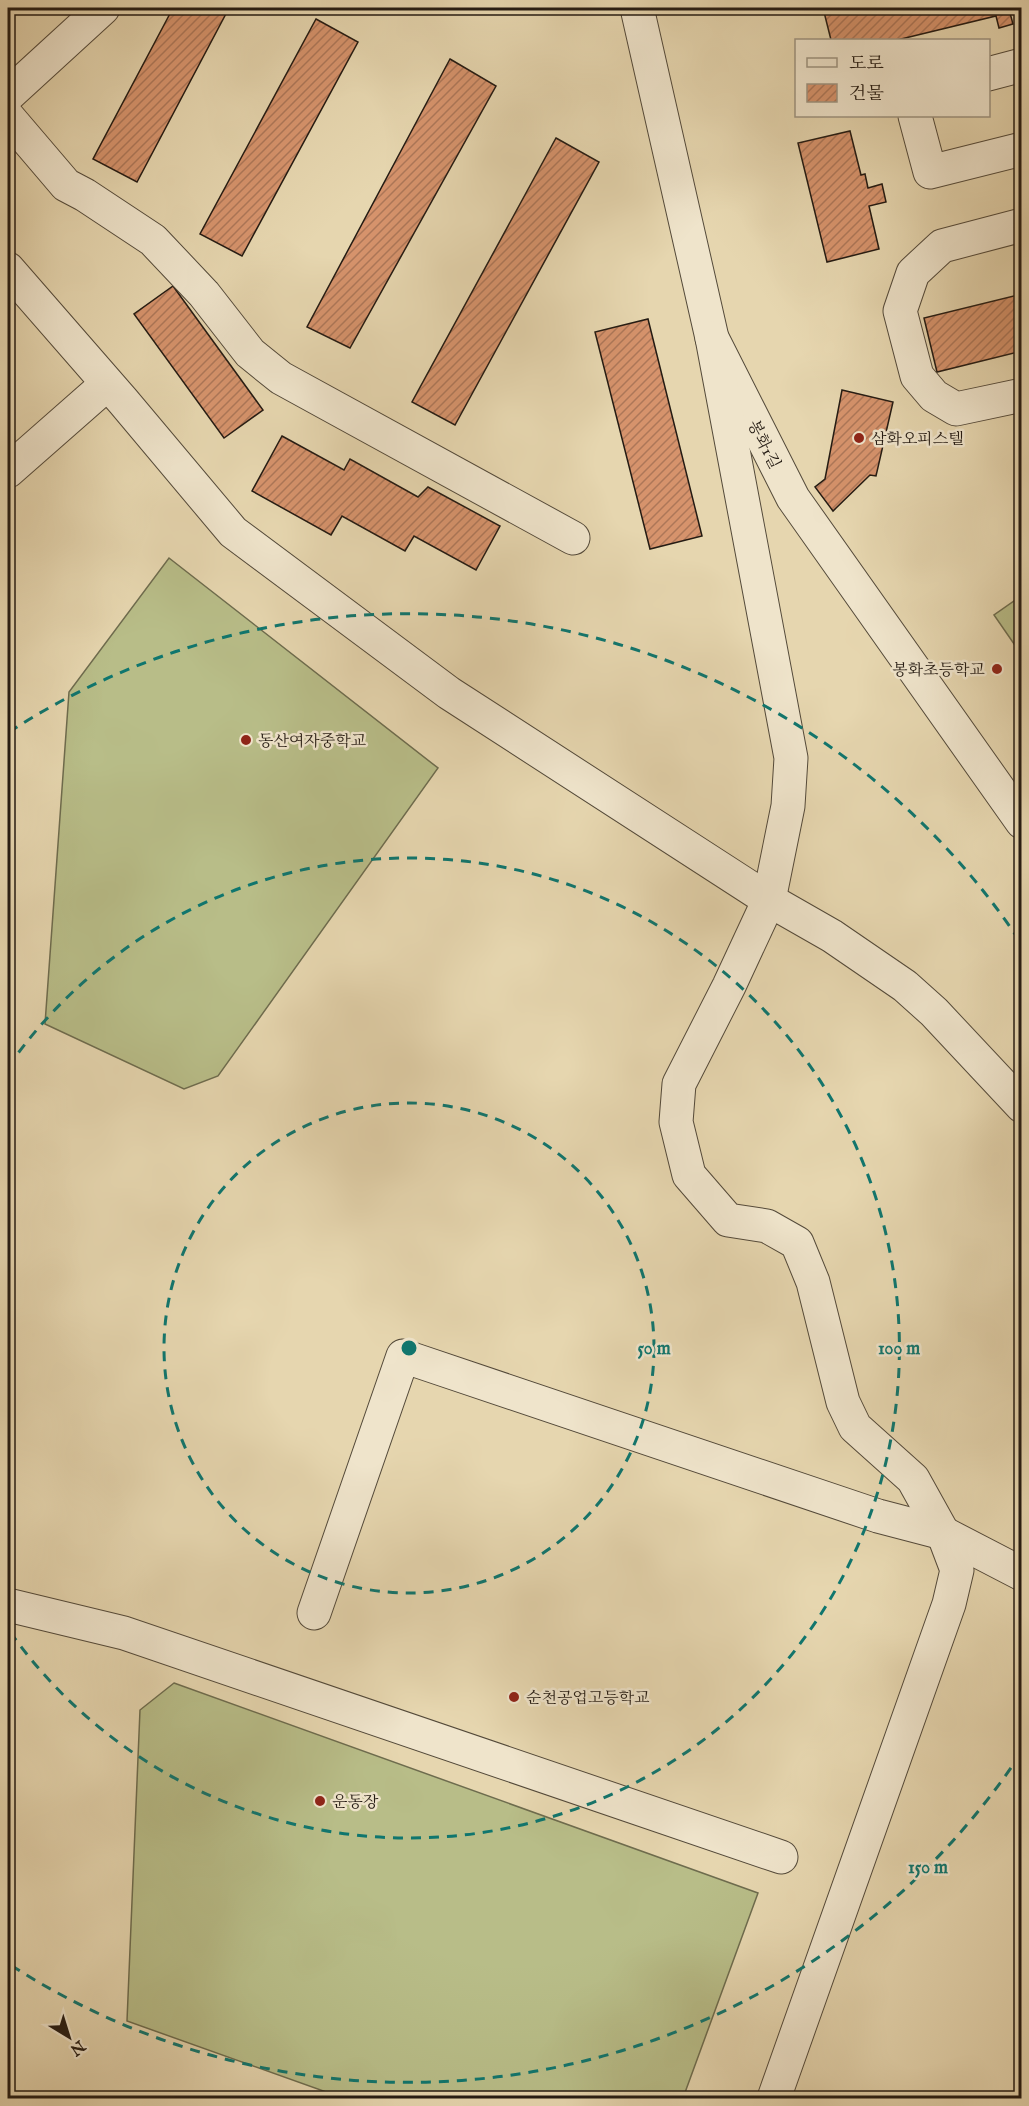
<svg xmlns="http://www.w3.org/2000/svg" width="1029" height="2106" font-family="'IM FELL English','Noto Serif KR',serif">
<defs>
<pattern id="building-hatch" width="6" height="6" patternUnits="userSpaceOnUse" patternTransform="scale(1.5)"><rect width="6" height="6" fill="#d6936c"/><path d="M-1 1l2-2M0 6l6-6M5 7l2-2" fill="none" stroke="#ad7758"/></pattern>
</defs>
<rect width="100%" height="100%" fill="#e6d6af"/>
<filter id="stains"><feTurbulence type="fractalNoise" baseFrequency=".00333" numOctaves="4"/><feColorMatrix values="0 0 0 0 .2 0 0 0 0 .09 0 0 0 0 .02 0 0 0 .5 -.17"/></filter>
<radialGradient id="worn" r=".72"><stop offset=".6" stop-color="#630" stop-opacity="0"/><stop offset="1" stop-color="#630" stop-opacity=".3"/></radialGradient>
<g fill="#b8bd88" stroke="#6e6c4e" stroke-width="1.5">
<polygon points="169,558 438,768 218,1076 184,1089 45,1024 69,692"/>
<polygon points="1021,596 1021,654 994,615"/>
<polygon points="174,1683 758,1893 683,2098 343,2098 127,2021 140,1710"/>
</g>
<g fill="url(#building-hatch)" stroke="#241b13" stroke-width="1.5">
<polygon points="173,8 229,8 137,182 93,159"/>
<polygon points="823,8 1022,8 1022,10 1010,13 1013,24 999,28 996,16 897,40 831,40"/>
<polygon points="316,19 358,42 242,256 200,234"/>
<polygon points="450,59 496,86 350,348 307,327"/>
<polygon points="850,131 861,175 865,174 868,188 882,184 886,202 869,206 879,249 827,262 798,143"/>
<polygon points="556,138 599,162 455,425 412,402"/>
<polygon points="173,286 263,410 224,438 134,314"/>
<polygon points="1022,294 1022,351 937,372 924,318"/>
<polygon points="648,319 702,536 650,549 595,332"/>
<polygon points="842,390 893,402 876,476 870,475 833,511 815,487 825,479"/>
<polygon points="282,436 344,470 350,459 418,497 428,487 500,526 476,570 414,536 405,551 342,516 331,535 252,491"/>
</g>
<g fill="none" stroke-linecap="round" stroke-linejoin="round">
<defs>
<g id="minor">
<polyline points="637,8 712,338 793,498 1022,822"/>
<polyline points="988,74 1022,65"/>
<polyline points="8,95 103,8"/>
<polyline points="915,116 930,172 1022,149"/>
<polyline points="8,117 66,185 85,195 153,240 204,294 250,353 281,378 573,538"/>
<polyline points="1022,225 942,246 913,273 900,311 917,376 934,396 956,409 1022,395"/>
<polyline points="8,269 123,401 233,532 449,693 769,900 832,936 905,986 934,1012 1022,1106"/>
<polyline points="712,338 791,758 788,806 769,900 729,986 679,1084 676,1122 689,1175 728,1220 767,1226 797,1243 813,1282 843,1402 855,1427 913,1479 943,1533 957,1570 949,1604 774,2098"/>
<polyline points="8,471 107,384"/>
<polyline points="8,1605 124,1633 781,1857"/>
<polyline points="314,1613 403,1356 878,1516 943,1533 1022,1574"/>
</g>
</defs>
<use href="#minor" stroke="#544a3a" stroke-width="35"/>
<use href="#minor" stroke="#efe4cb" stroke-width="33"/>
</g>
<g fill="none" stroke="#0f766e" stroke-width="3" stroke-dasharray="10 8">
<circle cx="409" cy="1348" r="245"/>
<path d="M8 1067A490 490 0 1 1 8 1629"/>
<path d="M1021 1753A734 734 0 0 1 9 1964M9 732A734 734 0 0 1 1021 943"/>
</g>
<g fill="#8f2418" stroke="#efe4cb" stroke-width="2">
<circle cx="859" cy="438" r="6"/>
<circle cx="997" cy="669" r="6"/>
<circle cx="246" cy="740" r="6"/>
<circle cx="514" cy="1697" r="6"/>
<circle cx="320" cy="1801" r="6"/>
</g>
<g text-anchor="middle" stroke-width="5" stroke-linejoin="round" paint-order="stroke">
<g font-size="16" fill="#241b13" stroke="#efe4cb" text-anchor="start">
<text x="871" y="444">삼화오피스텔</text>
<text x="985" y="675" text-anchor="end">봉화초등학교</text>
<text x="258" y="746">동산여자중학교</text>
<text x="526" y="1703">순천공업고등학교</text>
<text x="332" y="1807">운동장</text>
</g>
<g font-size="16" fill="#241b13" stroke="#efe4cb">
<text transform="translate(765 444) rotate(63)" y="6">봉화1길</text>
</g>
</g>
<circle cx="409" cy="1348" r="9" fill="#0f766e" stroke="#efe4cb" stroke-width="3"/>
<g font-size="18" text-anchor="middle" font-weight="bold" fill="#0f766e" stroke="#efe4cb" stroke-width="5" stroke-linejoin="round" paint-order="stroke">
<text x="654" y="1354">50 m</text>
<text x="899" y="1354">100 m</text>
<text x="928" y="1873">150 m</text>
</g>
<rect width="1029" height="2106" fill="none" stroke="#e6d6af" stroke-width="30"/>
<rect x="9" y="9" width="1011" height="2088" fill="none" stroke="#241b13" stroke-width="3"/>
<rect x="15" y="15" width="999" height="2076" fill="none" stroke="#241b13" stroke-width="1.5"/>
<rect x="795" y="39" width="195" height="78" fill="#efe4cb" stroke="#9e9481" stroke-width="1.5"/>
<rect x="807" y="58" width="30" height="9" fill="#efe4cb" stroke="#9e9481" stroke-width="1.5"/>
<text x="849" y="69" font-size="18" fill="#241b13">도로</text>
<rect x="807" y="84" width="30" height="18" fill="url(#building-hatch)" stroke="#9e9481" stroke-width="1.5"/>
<text x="849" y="99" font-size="18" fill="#241b13">건물</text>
<g transform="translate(69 2037) rotate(142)" stroke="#efe4cb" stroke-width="4.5" paint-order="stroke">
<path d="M0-4.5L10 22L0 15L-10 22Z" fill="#241b13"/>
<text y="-9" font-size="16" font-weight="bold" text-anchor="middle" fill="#241b13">N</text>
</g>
<rect width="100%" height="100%" filter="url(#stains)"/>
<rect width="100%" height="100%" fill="url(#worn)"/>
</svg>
